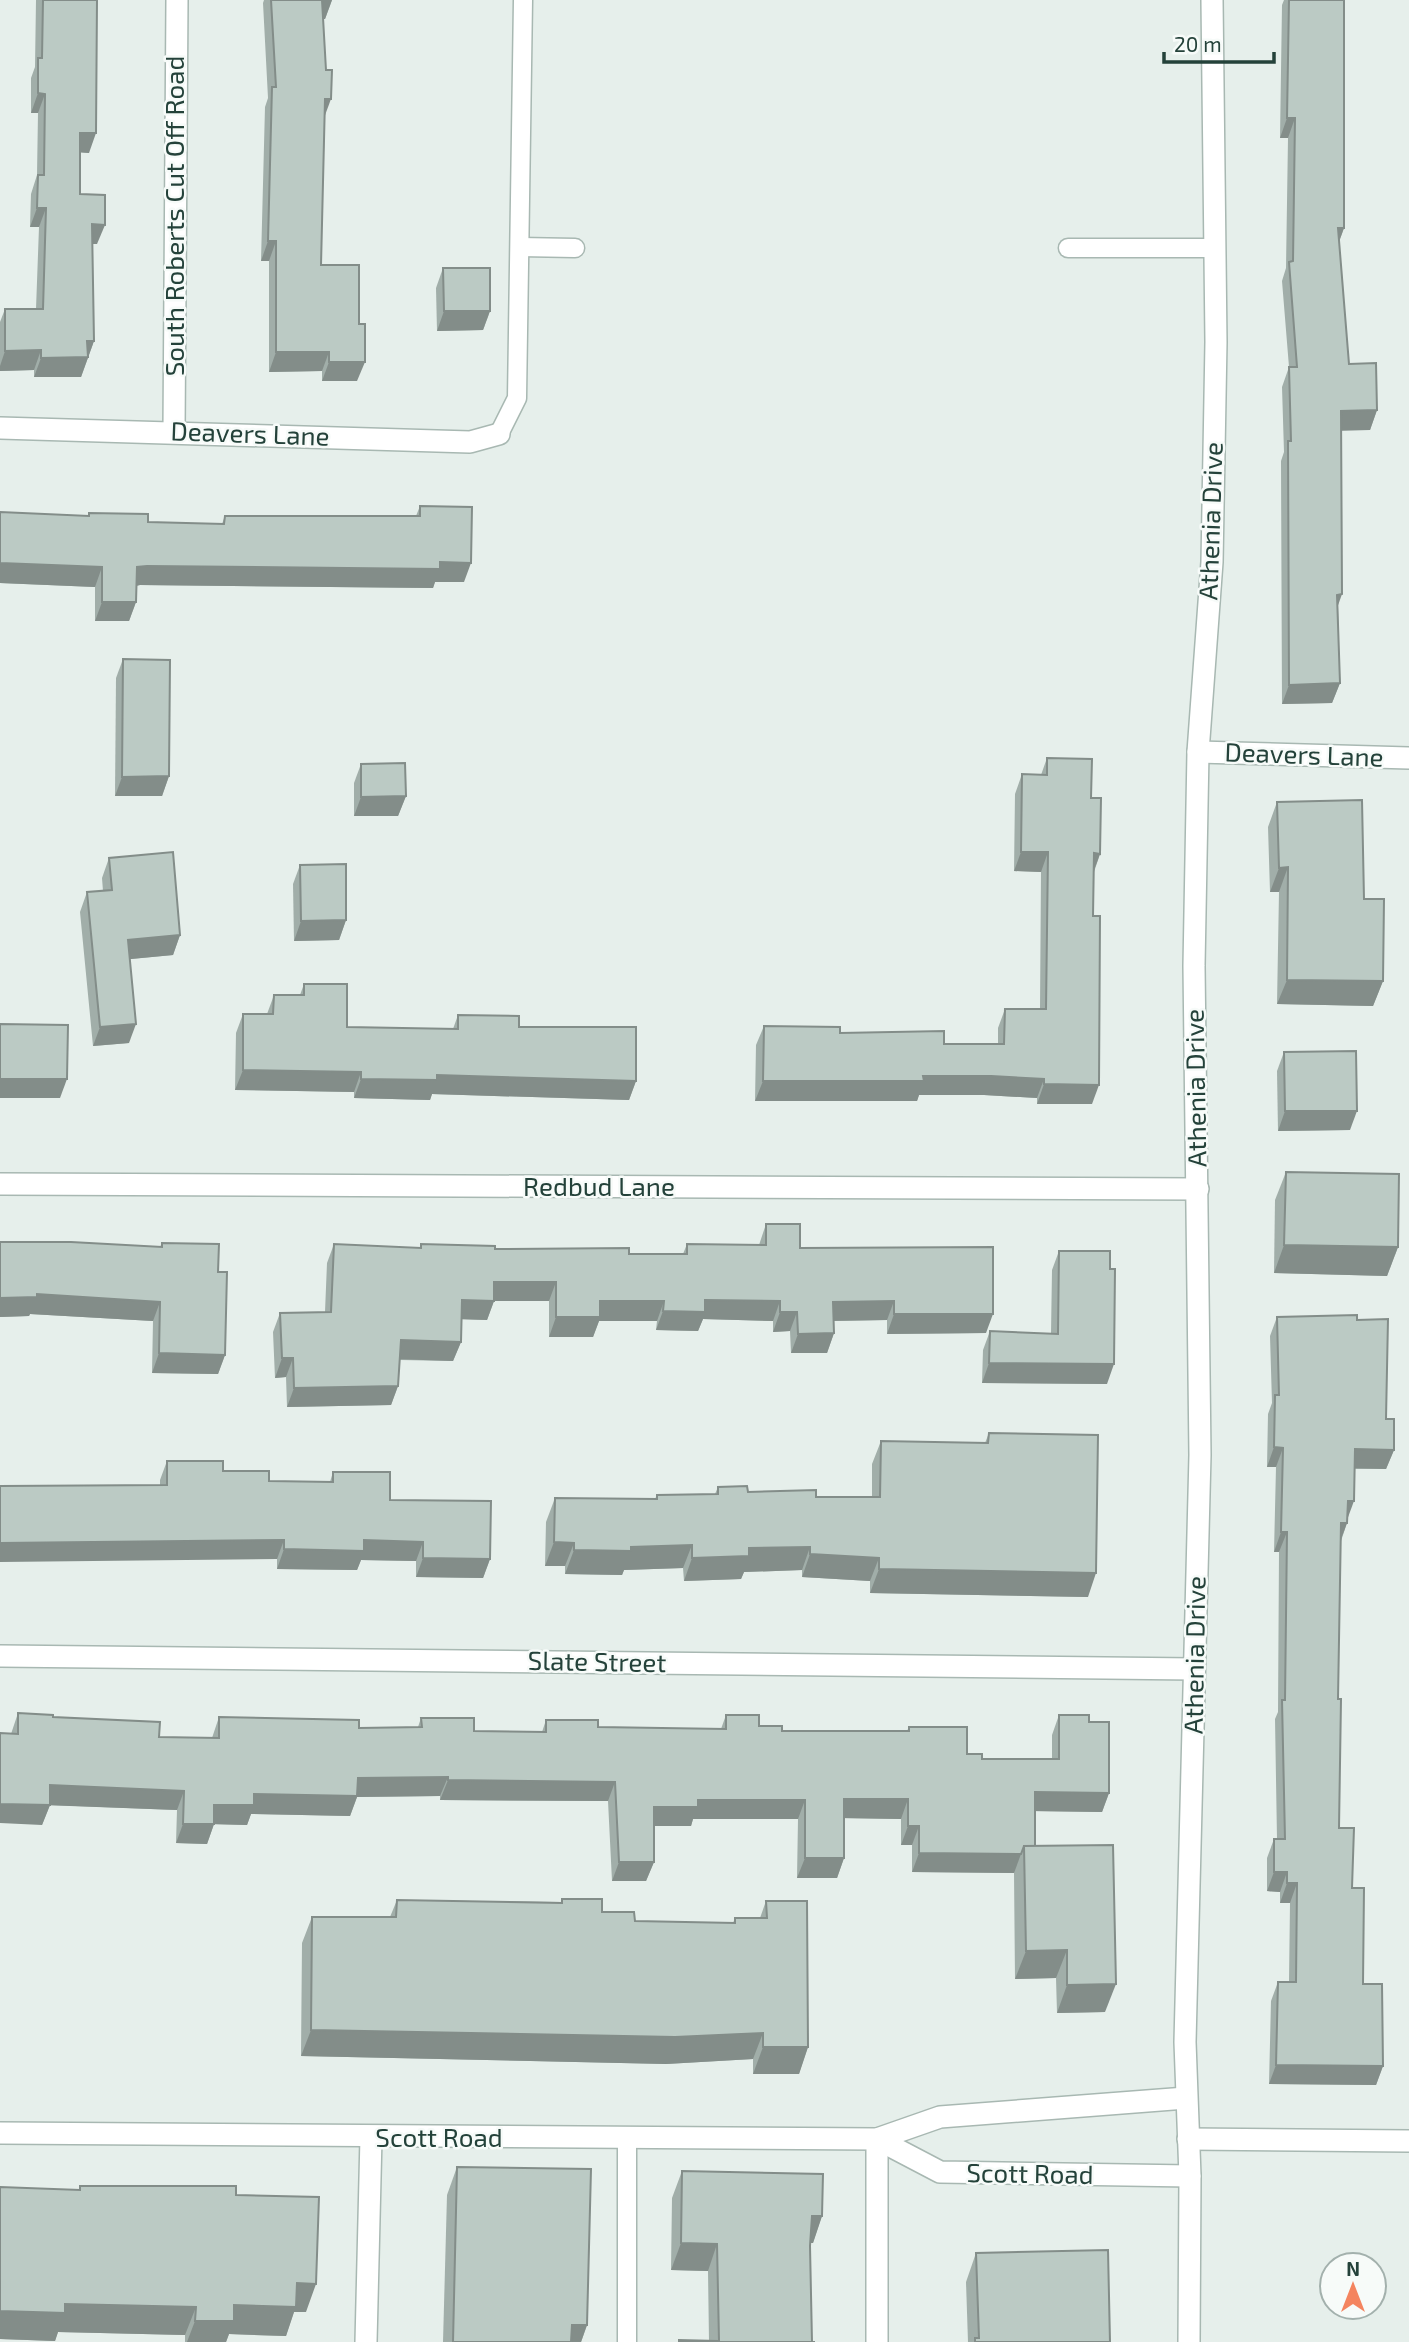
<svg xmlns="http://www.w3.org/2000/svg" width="1409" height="2342" font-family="'Exo 2',sans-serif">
<rect width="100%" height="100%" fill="#e6efeb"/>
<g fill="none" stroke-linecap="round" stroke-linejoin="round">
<defs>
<g id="lane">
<polyline points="520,247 575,248"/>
<polyline points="1068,248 1215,248"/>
<polyline points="499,434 517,398 523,0"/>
<polyline points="627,2342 627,2138"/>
</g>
<g id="street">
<polyline points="0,428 470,442 499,434"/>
<polyline points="174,431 177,0"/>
<polyline points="1198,752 1409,758"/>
<polyline points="0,1184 1198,1189"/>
<polyline points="0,1656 1194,1669"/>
<polyline points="0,2133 877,2139 940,2117 1186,2098"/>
<polyline points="877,2139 940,2172 1190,2176"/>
<polyline points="1188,2139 1409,2141"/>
<polyline points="366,2342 371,2137"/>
<polyline points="877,2342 877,2139"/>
<polyline points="1189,2342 1190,2176 1185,2042 1200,1455 1194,966 1198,752 1212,562 1216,342 1212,0"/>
</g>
</defs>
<use href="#lane" stroke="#a8b8b2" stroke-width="21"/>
<use href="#street" stroke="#a8b8b2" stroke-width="24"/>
<use href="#lane" stroke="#fff" stroke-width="18"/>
<use href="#street" stroke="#fff" stroke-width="21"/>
</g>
<g fill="#a1aea9">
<polygon points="36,0 97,0 89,153 80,152 80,194 97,244 92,244 94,341 81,377 34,377 34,370 0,371 0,322 5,309 36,309 39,227 30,227 31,194 37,175 38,113 31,113 31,78 35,67"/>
<polygon points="264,0 332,0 325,19 323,19 325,115 321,265 357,381 322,381 322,371 269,372 269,261 261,261 265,107 268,98 263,3"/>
<polygon points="1284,0 1344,0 1344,228 1339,242 1349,364 1377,410 1370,430 1341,430 1338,606 1340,683 1332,703 1282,704 1281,461 1284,452 1282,387 1289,367 1282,281 1286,268 1288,138 1280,138 1282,5"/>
<polygon points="443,268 490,311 483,330 437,331 436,288"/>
<polygon points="420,506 464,582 435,582 433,588 140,585 136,586 136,602 129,621 95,621 95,587 0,583 0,512 88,516 89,513 148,522 222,524 225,516 416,516"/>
<polygon points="123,659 169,776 162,796 115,796 116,678"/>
<polygon points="1047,758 1091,798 1100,854 1094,872 1092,1104 1037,1104 1037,1098 984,1095 919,1095 917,1101 755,1101 756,1045 764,1026 944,1044 998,1044 998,1028 1005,1009 1040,1009 1041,872 1014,871 1015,794 1022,774 1041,775"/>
<polygon points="361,764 406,796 398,816 354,816 354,783"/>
<polygon points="1277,802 1364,899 1383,981 1373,1006 1277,1004 1279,892 1270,892 1268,827"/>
<polygon points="109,858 180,935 173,955 130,959 129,1043 93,1046 80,912 87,892 103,891 102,878"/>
<polygon points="300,865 346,920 339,940 294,941 293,884"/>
<polygon points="304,984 347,1027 453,1029 458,1015 519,1027 636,1081 629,1100 432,1094 430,1100 354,1098 354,1092 235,1090 236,1033 243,1014 267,1014 274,995 300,995"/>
<polygon points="1284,1052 1350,1130 1278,1131 1277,1071"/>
<polygon points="1286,1172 1398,1247 1387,1276 1274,1273 1275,1200"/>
<polygon points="766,1224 800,1248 986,1333 887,1334 887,1320 833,1321 834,1333 827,1353 791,1353 790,1331 773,1332 773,1321 703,1319 698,1331 656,1330 657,1321 599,1321 593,1337 549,1337 549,1301 494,1301 487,1320 461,1319 461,1342 453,1361 400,1360 398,1386 391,1405 287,1407 286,1377 275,1378 273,1332 280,1313 325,1312 327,1263 334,1244 420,1248 421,1244 495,1249 629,1254 683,1254 687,1244 759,1245"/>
<polygon points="162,1243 218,1272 225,1355 218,1374 152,1373 153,1321 30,1314 29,1316 0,1317 160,1247"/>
<polygon points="1059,1251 1107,1384 982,1383 983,1350 990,1331 1051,1334 1052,1270"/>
<polygon points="1277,1317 1357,1320 1386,1419 1394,1450 1386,1469 1355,1469 1347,1523 1341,1541 1338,1699 1339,1828 1352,1888 1363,1984 1383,2066 1376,2085 1269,2084 1271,2001 1278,1982 1289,1982 1290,1903 1280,1903 1280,1892 1267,1891 1267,1858 1274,1839 1277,1839 1275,1719 1278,1712 1279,1552 1274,1552 1276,1467 1267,1467 1268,1414 1272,1403 1270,1336"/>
<polygon points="989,1433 1088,1597 870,1593 870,1581 802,1577 802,1570 744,1572 741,1579 684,1581 683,1568 624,1570 622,1575 565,1574 565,1566 545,1566 546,1522 555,1498 655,1499 657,1495 715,1494 718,1487 748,1492 816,1497 872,1497 872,1464 881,1441 985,1443"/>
<polygon points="167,1461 223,1471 269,1481 330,1482 333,1472 390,1500 490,1559 483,1578 416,1577 416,1561 361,1560 357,1570 277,1569 277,1559 160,1485 160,1480"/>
<polygon points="18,1713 53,1717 159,1737 212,1738 219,1717 359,1728 418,1727 421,1718 474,1731 542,1732 546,1720 598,1727 721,1729 726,1715 759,1726 782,1731 907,1731 909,1727 967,1754 982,1759 1052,1759 1052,1735 1059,1715 1089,1722 1109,1793 1102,1812 1035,1811 1035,1846 1105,2012 1057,2013 1056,1978 1015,1979 1014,1873 912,1872 912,1845 901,1845 901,1819 844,1818 844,1858 837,1878 797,1878 798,1819 693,1819 691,1826 654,1826 654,1862 646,1881 612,1881 608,1801 440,1800 440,1796 357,1797 350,1816 251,1814 247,1825 214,1824 207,1844 176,1843 177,1810 50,1805 42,1825 11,1734"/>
<polygon points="562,1899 635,1921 733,1923 735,1918 760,1918 766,1901 808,2047 799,2074 753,2074 753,2059 666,2064 301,2056 302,1943 312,1917 390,1917 397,1900 561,1902"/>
<polygon points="457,2167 587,2325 581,2342 443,2342 447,2195"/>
<polygon points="682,2171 822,2216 813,2243 810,2243 812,2342 815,2342 678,2342 679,2340 709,2341 708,2271 671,2270 672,2198"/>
<polygon points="80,2186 236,2195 306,2312 294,2312 286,2336 229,2334 226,2342 185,2342 185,2335 58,2332 55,2341 0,2339 0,2187 79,2190"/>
<polygon points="976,2253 1110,2342 968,2342 966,2282"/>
</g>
<g fill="#838d89">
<polygon points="322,0 332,0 325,19 315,19"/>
<polygon points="38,93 45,94 38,113 31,113"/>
<polygon points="325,99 331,99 324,118"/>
<polygon points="1287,118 1295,118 1288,138 1280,138"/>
<polygon points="80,133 96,133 89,153 73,152"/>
<polygon points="37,208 46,208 39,227 30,227"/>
<polygon points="92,224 105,225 97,244 85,244"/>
<polygon points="1338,228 1344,228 1337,247"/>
<polygon points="268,241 276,241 269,261 261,261"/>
<polygon points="444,311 490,311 483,330 437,331"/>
<polygon points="87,341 94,341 81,377 34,377 41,358"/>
<polygon points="41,350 34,370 0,371 0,366 5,351"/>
<polygon points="276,352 329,352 322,371 269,372"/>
<polygon points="329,362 365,362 357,381 322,381"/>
<polygon points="1377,410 1370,430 1334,431 1341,411"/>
<polygon points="440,562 471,563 464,582 435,582 433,588 140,585 130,587 137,567 147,566"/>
<polygon points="0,563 102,567 95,587 0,583"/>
<polygon points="1342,594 1335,614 1337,595"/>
<polygon points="102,602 136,602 129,621 95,621"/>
<polygon points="1340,683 1332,703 1282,704 1289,685"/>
<polygon points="169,776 162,796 115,796 122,777"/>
<polygon points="406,796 398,816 354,816 361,797"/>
<polygon points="1021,852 1048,852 1041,872 1014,871"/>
<polygon points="1094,853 1100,854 1093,873"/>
<polygon points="1288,867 1279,892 1270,892 1279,868"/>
<polygon points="346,920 339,940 294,941 301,921"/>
<polygon points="180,935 173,955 121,960 128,940"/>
<polygon points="1287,980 1383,981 1373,1006 1277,1004"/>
<polygon points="136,1024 129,1043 93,1046 100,1027"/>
<polygon points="243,1070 361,1072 354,1092 235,1090"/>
<polygon points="437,1075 636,1081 629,1100 432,1094 430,1100 354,1098 361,1079"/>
<polygon points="923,1076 991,1076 1044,1079 1037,1098 984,1095 919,1095 917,1101 755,1101 763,1081"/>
<polygon points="0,1079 67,1079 60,1098 0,1098"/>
<polygon points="1044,1084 1099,1085 1092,1104 1037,1104"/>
<polygon points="1285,1111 1357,1111 1350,1130 1278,1131"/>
<polygon points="1284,1245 1398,1247 1387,1276 1274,1273"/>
<polygon points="494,1282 556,1282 549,1301 494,1301 487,1320 454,1319 462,1300"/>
<polygon points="37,1294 160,1302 153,1321 30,1314 29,1316 0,1317 0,1301 1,1298"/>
<polygon points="705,1300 780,1301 773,1321 703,1319 698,1331 656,1330 663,1311"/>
<polygon points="600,1301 664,1301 657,1321 599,1321 593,1337 549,1337 556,1317"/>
<polygon points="894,1301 887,1320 826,1321 833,1302"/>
<polygon points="780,1312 797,1312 790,1331 773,1332"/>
<polygon points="894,1314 993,1314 986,1333 887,1334"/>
<polygon points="834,1333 827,1353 791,1353 798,1334"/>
<polygon points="401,1340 461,1342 453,1361 394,1359"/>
<polygon points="159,1353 225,1355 218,1374 152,1373"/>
<polygon points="282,1358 293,1358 286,1377 275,1378"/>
<polygon points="989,1363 1114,1364 1107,1384 982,1383"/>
<polygon points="398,1386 391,1405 287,1407 294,1388"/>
<polygon points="1274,1447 1283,1448 1276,1467 1267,1467"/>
<polygon points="1355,1449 1394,1450 1386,1469 1348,1468"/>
<polygon points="1348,1501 1354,1501 1347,1520"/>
<polygon points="1341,1523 1347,1523 1340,1542"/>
<polygon points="1281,1532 1287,1532 1279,1552 1274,1552"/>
<polygon points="284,1540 277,1559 0,1562 0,1543"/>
<polygon points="364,1540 423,1542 416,1561 361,1560 357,1570 277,1569 284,1549"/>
<polygon points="554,1542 574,1543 565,1566 545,1566"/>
<polygon points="692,1545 683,1568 624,1570 622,1575 565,1574 574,1550"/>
<polygon points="810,1547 802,1570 744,1572 741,1579 684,1581 692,1558 749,1548"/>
<polygon points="810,1554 879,1558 870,1581 802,1577"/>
<polygon points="423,1558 490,1559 483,1578 416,1577"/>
<polygon points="879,1569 1096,1573 1088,1597 870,1593"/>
<polygon points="448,1777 440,1796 357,1797 350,1816 251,1814 247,1825 207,1824 214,1805 254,1794 358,1778"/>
<polygon points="448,1780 615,1782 608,1801 440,1800"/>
<polygon points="50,1785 184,1791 177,1810 43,1805"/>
<polygon points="1035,1792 1109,1793 1102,1812 1028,1811"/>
<polygon points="844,1799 908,1799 901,1819 837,1818"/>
<polygon points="698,1800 805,1800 798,1819 693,1819 691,1826 646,1826 654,1807"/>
<polygon points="0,1804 50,1805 42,1825 0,1823"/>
<polygon points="183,1824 214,1824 207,1844 176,1843"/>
<polygon points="908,1826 919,1826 912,1845 901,1845"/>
<polygon points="919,1853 1021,1854 1014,1873 912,1872"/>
<polygon points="805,1858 844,1858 837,1878 797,1878"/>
<polygon points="619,1862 654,1862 646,1881 612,1881"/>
<polygon points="1274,1872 1287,1872 1280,1892 1267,1891"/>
<polygon points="1287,1883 1297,1883 1290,1903 1280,1903"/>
<polygon points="1067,1950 1056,1978 1015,1979 1026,1951"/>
<polygon points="1116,1984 1105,2012 1057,2013 1067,1985"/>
<polygon points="311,2030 763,2033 753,2059 666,2064 301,2056"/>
<polygon points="763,2047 808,2047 799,2074 753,2074"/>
<polygon points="1276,2065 1383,2066 1376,2085 1269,2084"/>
<polygon points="812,2216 822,2216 813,2243 802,2243"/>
<polygon points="681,2243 717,2244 708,2271 671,2270"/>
<polygon points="297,2283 316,2284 306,2312 294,2312 286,2336 229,2334 226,2342 187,2342 195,2321 234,2305"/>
<polygon points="65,2304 196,2307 185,2335 58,2332 55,2341 0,2339 0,2311"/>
<polygon points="572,2325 587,2325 581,2342 566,2342"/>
</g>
<g fill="#bbcac4" stroke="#838d89" stroke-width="2">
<polygon points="43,0 97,0 96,133 80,133 80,194 105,195 105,225 92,224 94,341 87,341 88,357 41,358 41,350 5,351 5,309 43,309 46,208 37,208 38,175 44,175 45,94 38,93 38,58 42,58"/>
<polygon points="271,0 322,0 326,70 332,70 331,99 325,99 321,265 359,265 359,324 365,324 365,362 329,362 329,352 276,352 276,241 268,241 272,87 276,87"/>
<polygon points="1289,0 1344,0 1344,228 1338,228 1349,364 1376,363 1377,410 1341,411 1342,594 1337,595 1340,683 1289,685 1288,441 1291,441 1289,367 1297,367 1289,262 1293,261 1295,118 1287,118"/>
<polygon points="443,268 490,268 490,311 444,311"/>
<polygon points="420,506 472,507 471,563 440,562 440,569 147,566 137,567 136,602 102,602 102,567 0,563 0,512 89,516 89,513 148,514 148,522 224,524 225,516 420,516"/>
<polygon points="123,659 170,660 169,776 122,777"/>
<polygon points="1047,758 1092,759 1091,798 1101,798 1100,854 1094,853 1093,916 1100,916 1099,1085 1044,1084 1044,1079 991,1076 923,1076 924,1081 763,1081 764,1026 840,1027 840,1033 944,1031 944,1044 1004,1044 1005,1009 1046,1009 1048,852 1021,852 1022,774 1047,775"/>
<polygon points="405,763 406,796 361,797 361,764"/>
<polygon points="1362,800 1364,899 1384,899 1383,981 1287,980 1288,867 1279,868 1277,802"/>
<polygon points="173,852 180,935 128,940 136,1024 100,1027 87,892 112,890 109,858"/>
<polygon points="346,864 346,920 301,921 300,865"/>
<polygon points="304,984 347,984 347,1027 458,1029 458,1015 519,1016 519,1027 636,1027 636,1081 437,1075 437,1080 361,1079 361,1072 243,1070 243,1014 273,1014 274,995 304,995"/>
<polygon points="0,1024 68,1025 67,1079 0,1079"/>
<polygon points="1356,1051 1357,1111 1285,1111 1284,1052"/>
<polygon points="1286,1172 1399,1174 1398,1247 1284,1245"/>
<polygon points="766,1224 800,1224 800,1248 993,1247 993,1314 894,1314 894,1301 833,1302 834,1333 798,1334 797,1312 780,1312 780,1301 705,1300 705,1312 663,1311 664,1301 600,1301 600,1317 556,1317 556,1282 494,1282 494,1301 462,1300 461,1342 401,1340 398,1386 294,1388 293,1358 282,1358 280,1313 331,1312 334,1244 421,1248 421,1244 495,1246 495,1249 629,1248 629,1254 687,1254 687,1244 766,1245"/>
<polygon points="0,1242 71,1242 162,1247 162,1243 219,1244 218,1272 227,1272 225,1355 159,1353 160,1302 37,1294 37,1297 1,1298 1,1304 0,1304"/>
<polygon points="1059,1251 1110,1251 1110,1269 1115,1269 1114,1364 989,1363 990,1331 1058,1334"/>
<polygon points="1357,1315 1357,1320 1388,1319 1386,1419 1394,1419 1394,1450 1355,1449 1354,1501 1348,1501 1347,1523 1341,1523 1338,1699 1341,1699 1339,1828 1354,1828 1352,1888 1364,1888 1363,1984 1382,1984 1383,2066 1276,2065 1278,1982 1296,1982 1297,1883 1287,1883 1287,1872 1274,1872 1274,1839 1285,1839 1282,1700 1285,1700 1287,1532 1281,1532 1283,1448 1274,1447 1275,1395 1279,1395 1277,1317"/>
<polygon points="989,1433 1098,1435 1096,1573 879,1569 879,1558 810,1554 810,1547 749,1548 749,1556 692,1558 692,1545 631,1547 631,1551 574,1550 574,1543 554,1542 555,1498 657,1499 657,1495 718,1494 718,1487 747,1486 748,1492 816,1490 816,1497 880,1497 881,1441 988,1443"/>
<polygon points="167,1461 223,1461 223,1471 269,1471 269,1481 333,1482 333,1472 390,1472 390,1500 491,1501 490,1559 423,1558 423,1542 364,1540 364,1551 284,1549 284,1540 0,1543 0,1486 167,1485"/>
<polygon points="18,1713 53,1715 53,1717 160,1722 159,1737 219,1738 219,1717 359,1720 359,1728 422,1727 421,1718 474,1718 474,1731 546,1732 546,1720 598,1720 598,1727 726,1729 726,1715 759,1715 759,1726 782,1726 782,1731 909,1731 909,1727 967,1727 967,1754 982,1754 982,1759 1059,1759 1059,1715 1089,1715 1089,1722 1109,1722 1109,1793 1035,1792 1035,1846 1024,1846 1021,1854 919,1853 919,1826 908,1826 908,1799 844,1799 844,1858 805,1858 805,1800 698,1800 698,1807 654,1807 654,1862 619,1862 615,1782 448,1780 448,1777 358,1778 357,1796 254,1794 254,1805 214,1805 214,1824 183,1824 184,1791 50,1785 50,1805 0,1804 0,1733 18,1734"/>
<polygon points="1113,1845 1116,1984 1067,1985 1067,1950 1026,1951 1024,1846"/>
<polygon points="562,1899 602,1899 602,1912 634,1912 635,1921 735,1923 735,1918 767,1918 766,1901 807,1901 808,2047 763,2047 763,2033 675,2037 311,2030 312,1917 396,1917 397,1900 562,1903"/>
<polygon points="457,2167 591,2169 587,2325 572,2325 571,2342 453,2342"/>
<polygon points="682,2171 823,2174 822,2216 812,2216 810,2246 812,2342 815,2342 679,2342 679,2340 719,2341 717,2244 681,2243"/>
<polygon points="80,2186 236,2186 236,2195 319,2197 316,2284 297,2283 296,2307 234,2305 234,2321 195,2321 196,2307 65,2304 65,2313 0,2311 0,2187 80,2190"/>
<polygon points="1108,2250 1110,2342 975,2342 975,2338 979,2338 976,2253"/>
</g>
<g text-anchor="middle" stroke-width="5" stroke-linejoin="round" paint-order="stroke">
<g font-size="26" fill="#24423a" stroke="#f7fbf9">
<text transform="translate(175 216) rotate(-90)" y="9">South Roberts Cut Off Road</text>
<text transform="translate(250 434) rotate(2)" y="9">Deavers Lane</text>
<text transform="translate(1211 521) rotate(-88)" y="9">Athenia Drive</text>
<text transform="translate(1304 755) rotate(2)" y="9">Deavers Lane</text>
<text transform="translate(1196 1088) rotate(-91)" y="9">Athenia Drive</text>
<text x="599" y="1196">Redbud Lane</text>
<text transform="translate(1195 1655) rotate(-89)" y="9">Athenia Drive</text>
<text transform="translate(597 1662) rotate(1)" y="9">Slate Street</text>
<text x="439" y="2147">Scott Road</text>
<text transform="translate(1030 2174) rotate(1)" y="9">Scott Road</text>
</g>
</g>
<g transform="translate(1353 2286)"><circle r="33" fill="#f7fbf9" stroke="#a3b1ad" stroke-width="2"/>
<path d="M0-5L12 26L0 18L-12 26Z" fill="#f4845f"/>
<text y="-10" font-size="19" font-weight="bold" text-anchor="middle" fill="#24423a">N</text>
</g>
<path d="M1164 52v10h110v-10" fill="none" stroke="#24423a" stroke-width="3.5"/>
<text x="1174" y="52" font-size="21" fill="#24423a" stroke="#f7fbf9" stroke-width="5" paint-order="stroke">20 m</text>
</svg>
